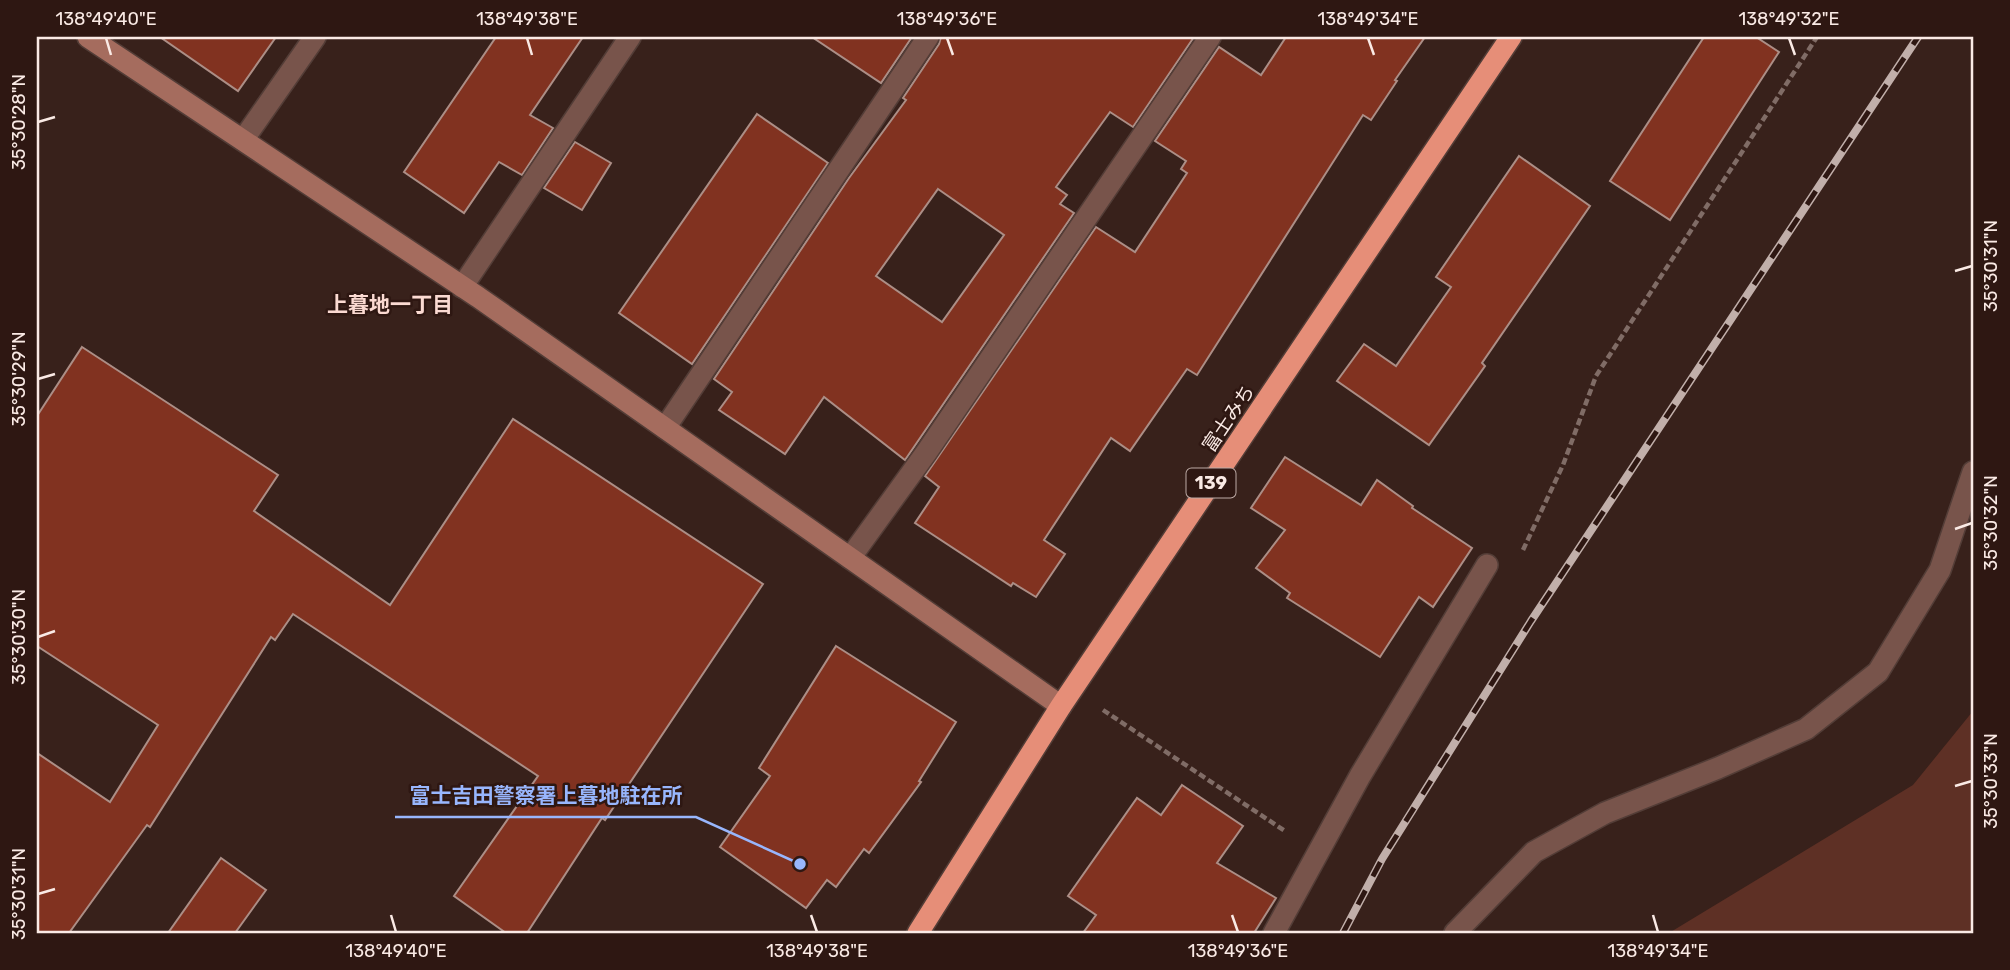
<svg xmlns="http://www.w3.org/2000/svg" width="2010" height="970" font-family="Rubik,'Noto Sans JP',sans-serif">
<rect width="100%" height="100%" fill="#38211b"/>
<polygon fill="#5e3025" points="1973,711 1973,933 1669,933 1913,785"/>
<g fill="#813220" stroke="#ac8e86" stroke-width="2" fill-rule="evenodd">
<polygon points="160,37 276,37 238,91"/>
<polygon points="496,37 583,37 530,115 553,128 522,175 499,162 464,213 404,172"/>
<polygon points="812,37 912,37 881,83"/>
<path d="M 941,37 L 1194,37 L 1133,127 L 1110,112 L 1056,187 L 1067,195 L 1060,204 L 1074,213 L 905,460 L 824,397 L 785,454 L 719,410 L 732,392 L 714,379 L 849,178 L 906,100 L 903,98 L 939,44 ZM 938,189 L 1004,235 L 942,322 L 876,276 Z"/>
<polygon points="1286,37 1425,37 1395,80 1397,81 1371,120 1363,115 1197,375 1187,369 1130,451 1111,438 1044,540 1065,554 1036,597 1013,583 1011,586 915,523 939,487 925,476 1096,227 1135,252 1187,173 1181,169 1186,161 1155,141 1219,47 1261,75"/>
<polygon points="1704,37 1756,37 1779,52 1670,220 1610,181"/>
<polygon points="757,114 828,163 692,364 619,313"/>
<polygon points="575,142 611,163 582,210 544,188"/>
<polygon points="1519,156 1590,206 1482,363 1485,366 1429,445 1337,381 1364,344 1396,366 1451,287 1436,277"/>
<polygon points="82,347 278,475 254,511 390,605 513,419 763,584 605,820 602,818 527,933 506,933 454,896 538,776 293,614 275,640 271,637 150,827 147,825 69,933 37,933 37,753 110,802 158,725 37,646 37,416"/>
<polygon points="1285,457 1361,505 1377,480 1413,506 1412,508 1472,548 1433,607 1419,597 1380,657 1287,598 1290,593 1256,568 1285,530 1251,508"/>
<polygon points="836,646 956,722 919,781 921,782 869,853 864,849 836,887 827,880 806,908 720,847 770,776 759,768"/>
<polygon points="1182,785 1243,826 1217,863 1276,898 1254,933 1083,933 1096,915 1068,896 1137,798 1161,815"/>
<polygon points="221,858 266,890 235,933 168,933"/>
</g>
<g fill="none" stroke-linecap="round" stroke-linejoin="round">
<defs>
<g id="lane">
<polyline points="243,140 315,37"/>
<polyline points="1274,933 1360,776 1487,565"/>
</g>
<g id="street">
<polyline points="462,287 630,37"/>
<polyline points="665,428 928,37"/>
<polyline points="850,558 926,453 1210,37"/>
<polyline points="1455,933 1534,852 1605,813 1718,768 1806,729 1878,672 1940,570 1973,472"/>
</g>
<polyline id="secondary" points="88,37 478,297 1061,706"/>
<polyline id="highway" points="918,933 1061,706 1511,37"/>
</defs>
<use href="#lane" stroke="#533d37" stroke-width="24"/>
<use href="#street" stroke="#533d37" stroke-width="24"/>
<use href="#secondary" stroke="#533d37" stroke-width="24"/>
<use href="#highway" stroke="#533d37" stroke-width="24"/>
<g stroke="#806c66" stroke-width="4.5" stroke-dasharray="7 3.5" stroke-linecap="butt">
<polyline points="1523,550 1563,465 1596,376 1817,37"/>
<polyline points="1103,710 1285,831"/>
</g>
<use href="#lane" stroke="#78544b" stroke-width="21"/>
<use href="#street" stroke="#78544b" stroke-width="21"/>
<use href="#secondary" stroke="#a56c5e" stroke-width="21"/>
<use href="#highway" stroke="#e68e78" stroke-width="21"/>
<defs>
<polyline id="rail" points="1343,933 1382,859 1531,621 1918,37"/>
</defs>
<use href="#rail" stroke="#c1afaa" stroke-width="8"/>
<use href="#rail" stroke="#2e1712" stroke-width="5" stroke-dasharray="16" stroke-linecap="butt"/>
</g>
<path fill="none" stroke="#faeae5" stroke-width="2.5" d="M 106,38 L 111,55M 527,38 L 532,55M 947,38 L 953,55M 1368,38 L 1374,55M 1789,38 L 1795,55M 38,122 L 55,117M 1955,271 L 1972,266M 38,379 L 55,374M 1955,529 L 1972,523M 38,637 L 55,631M 1955,786 L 1972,781M 38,894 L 55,889M 391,915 L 396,932M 811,915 L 817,932M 1232,915 L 1238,932M 1653,915 L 1658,932"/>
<g text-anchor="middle" stroke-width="5" stroke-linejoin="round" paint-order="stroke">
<rect fill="#2e1712" stroke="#bdaba6" stroke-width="2" x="1186.5" y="468.5" width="49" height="29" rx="5"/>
<g font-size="18" font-weight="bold" fill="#faeae5">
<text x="1211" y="489">139</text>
</g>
<g font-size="19" fill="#faeae5" stroke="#2e1712">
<text transform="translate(1228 418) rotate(-56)" y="7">富士みち</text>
</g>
<g font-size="21" font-weight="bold" fill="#fbdad2" stroke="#2e1712">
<text x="390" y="312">上暮地一丁目</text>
</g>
</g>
<path fill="none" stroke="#98b6fd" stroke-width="2.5" d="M800 864L696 817H395"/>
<circle fill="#98b6fd" stroke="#2e1712" stroke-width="2.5" cx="800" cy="864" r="7"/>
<g font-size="21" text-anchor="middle" font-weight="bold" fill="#98b6fd" stroke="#2e1712" stroke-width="5" stroke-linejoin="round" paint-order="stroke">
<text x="546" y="803">富士吉田警察署上暮地駐在所</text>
</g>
<rect width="2010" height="970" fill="none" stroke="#2e1712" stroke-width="77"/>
<rect x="38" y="38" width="1934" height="894" fill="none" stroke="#faeae5" stroke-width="2.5"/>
<g font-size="18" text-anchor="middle" fill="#faeae5">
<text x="106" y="25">138°49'40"E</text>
<text x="527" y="25">138°49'38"E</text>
<text x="947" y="25">138°49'36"E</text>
<text x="1368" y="25">138°49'34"E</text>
<text x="1789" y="25">138°49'32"E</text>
<text transform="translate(19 122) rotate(-90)" y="6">35°30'28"N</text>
<text transform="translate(1991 266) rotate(-90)" y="6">35°30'31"N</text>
<text transform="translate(19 379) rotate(-90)" y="6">35°30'29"N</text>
<text transform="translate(1991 523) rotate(-90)" y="6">35°30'32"N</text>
<text transform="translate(19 637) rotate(-90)" y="6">35°30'30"N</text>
<text transform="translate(1991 781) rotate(-90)" y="6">35°30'33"N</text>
<text transform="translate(19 894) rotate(-90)" y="6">35°30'31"N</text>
<text x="396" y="957">138°49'40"E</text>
<text x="817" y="957">138°49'38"E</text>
<text x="1238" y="957">138°49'36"E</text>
<text x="1658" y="957">138°49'34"E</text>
</g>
</svg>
